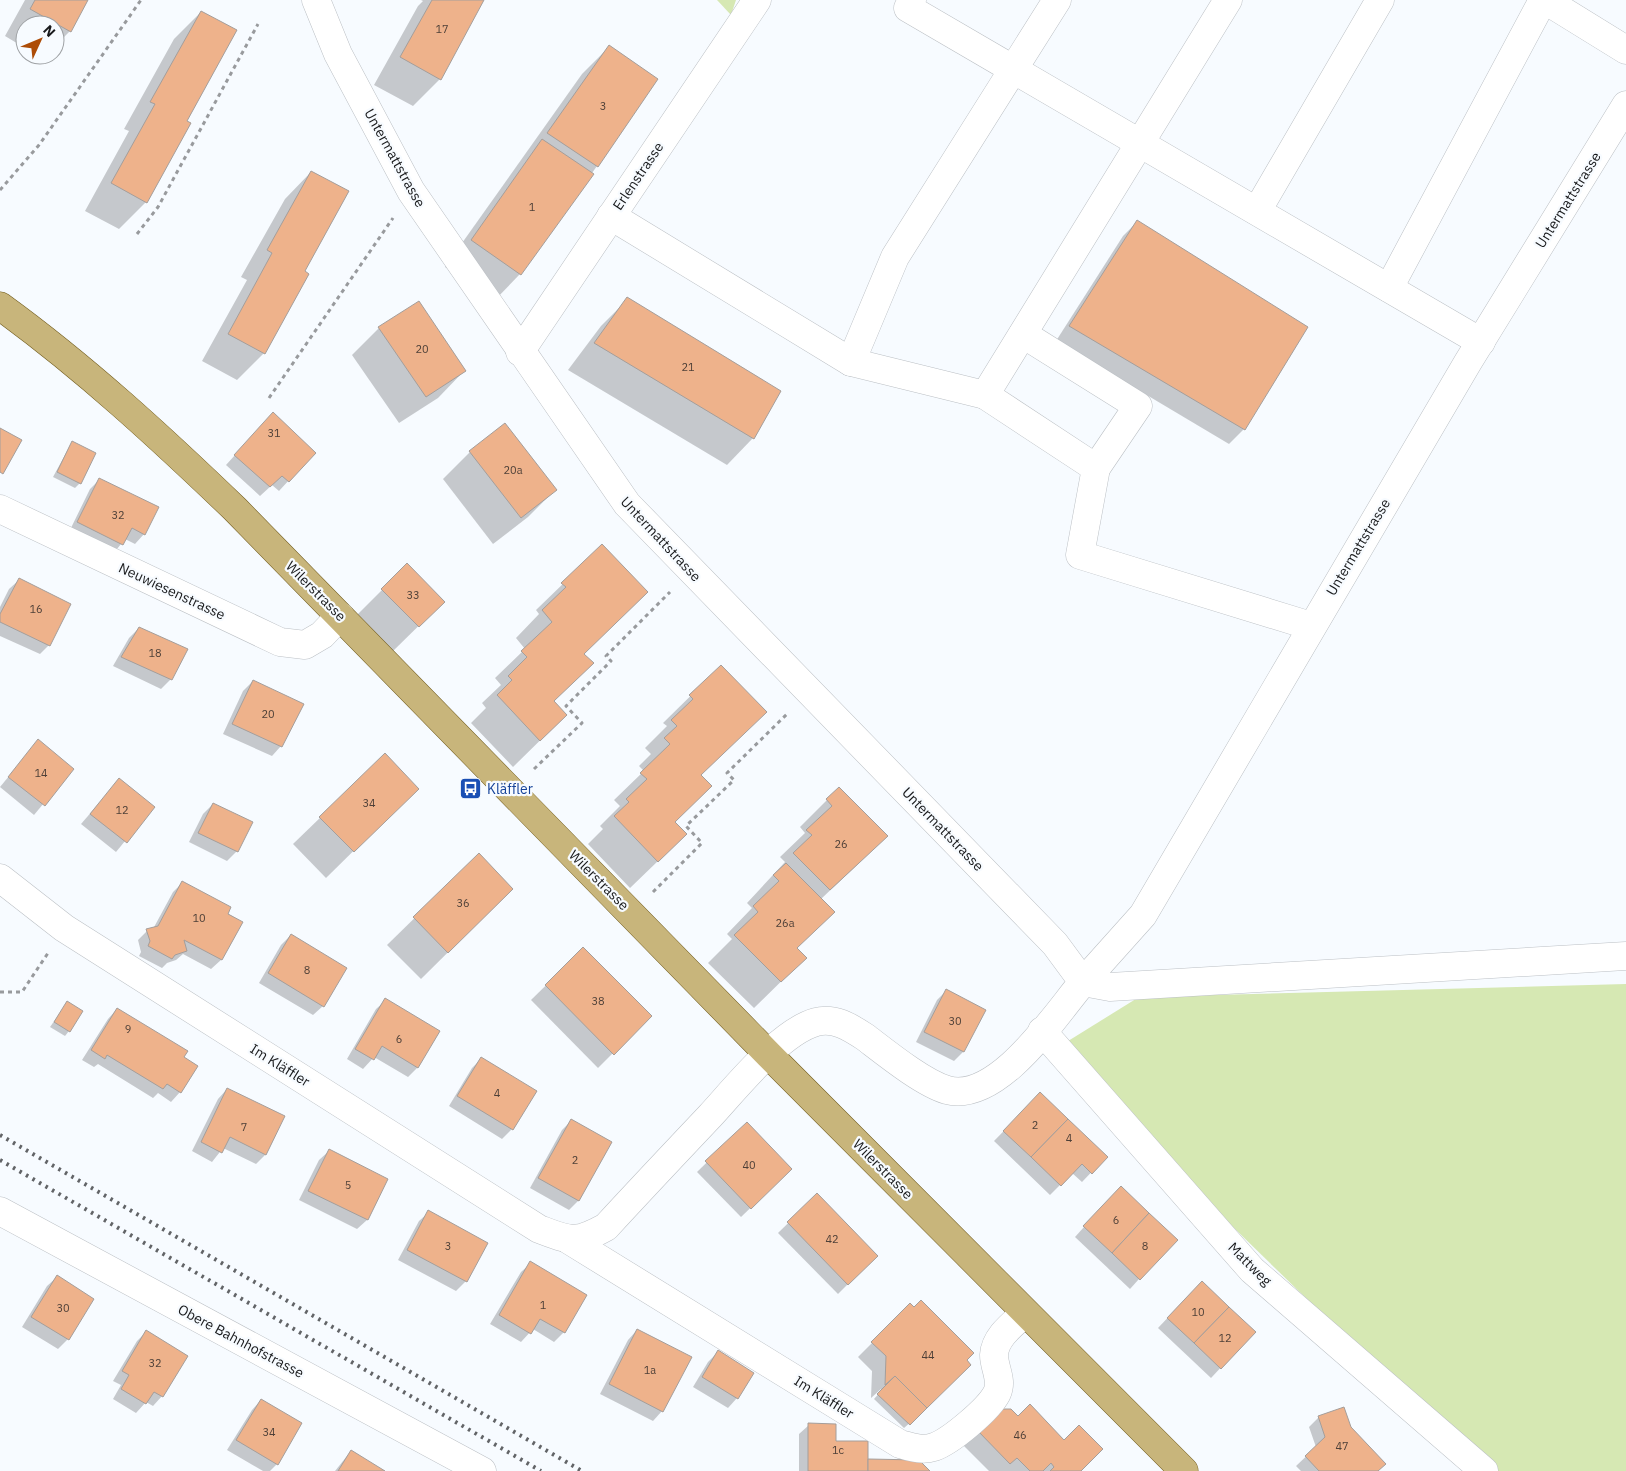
<svg xmlns="http://www.w3.org/2000/svg" width="1626" height="1471" font-family="'IBM Plex Sans',sans-serif">
<rect width="100%" height="100%" fill="#f7fbff"/>
<g fill="#d6e8b3">
<polygon points="717,0 736,0 731,15"/>
<polygon points="1626,984 1626,1471 1492,1471 1387,1377 1052,1051 1139,997"/>
</g>
<g fill="#0003">
<polygon points="25,0 87,0 70,31 55,46 55,25 25,25 25,48 5,36"/>
<polygon points="421,0 483,0 440,79 413,106 374,85 418,6 423,1"/>
<polygon points="201,12 185,121 189,124 146,202 119,229 85,211 129,131 124,129 174,39"/>
<polygon points="609,47 597,166 520,274 494,301 445,267 582,74"/>
<polygon points="311,172 304,272 307,274 264,353 237,380 202,361 247,280 241,277 285,199"/>
<polygon points="1137,222 1306,328 1244,429 1229,444 1056,341 1123,236"/>
<polygon points="628,299 753,438 727,465 568,370 601,326"/>
<polygon points="419,302 464,371 438,398 399,423 352,355 379,328"/>
<polygon points="264,423 314,453 279,491 272,485 260,496 226,465"/>
<polygon points="505,424 555,490 528,517 493,544 443,479 470,452"/>
<polygon points="72,442 80,483 75,488 53,477"/>
<polygon points="100,479 144,534 135,544 125,539 113,554 69,532 90,489"/>
<polygon points="602,546 583,654 553,702 566,715 513,767 471,723 486,708 482,703 501,685 495,678 525,649 516,638 539,614 536,610"/>
<polygon points="407,565 443,602 391,653 355,617"/>
<polygon points="19,580 49,645 40,654 0,636 0,607 9,589"/>
<polygon points="139,628 171,679 161,689 113,666 129,638"/>
<polygon points="721,666 673,822 658,861 630,888 588,844 603,829 600,826 620,806 614,800 644,771 639,766 651,754 645,748 667,726 663,723"/>
<polygon points="253,681 281,746 272,756 223,734 243,691"/>
<polygon points="38,741 72,769 34,815 0,787"/>
<polygon points="385,755 390,815 326,878 293,844"/>
<polygon points="119,780 153,807 116,852 81,824"/>
<polygon points="839,788 859,863 821,899 796,949 805,958 754,1008 708,963 732,939 727,934 752,908 747,903 785,862 780,857 805,833 800,827"/>
<polygon points="213,804 237,851 227,861 189,842 203,814"/>
<polygon points="479,855 512,889 421,979 387,945"/>
<polygon points="182,883 241,922 221,960 211,969 183,954 176,960 167,963 162,968 139,956 141,952 138,940 147,931 153,929 173,892"/>
<polygon points="291,935 323,1006 313,1015 259,983 281,945"/>
<polygon points="583,949 650,1016 598,1068 531,1000"/>
<polygon points="946,991 963,1052 954,1061 916,1042 937,1000"/>
<polygon points="386,1000 438,1031 417,1068 408,1077 374,1057 363,1069 347,1059 376,1009"/>
<polygon points="67,1003 69,1031 65,1036 50,1027"/>
<polygon points="117,1009 182,1057 180,1092 171,1102 158,1093 153,1098 98,1064 94,1067 82,1060 108,1019"/>
<polygon points="481,1059 535,1092 512,1129 502,1139 449,1106 472,1068"/>
<polygon points="227,1089 265,1155 256,1164 223,1148 212,1162 192,1151 218,1099"/>
<polygon points="1040,1094 1106,1157 1082,1182 1072,1173 1050,1195 994,1141"/>
<polygon points="571,1121 610,1143 578,1201 569,1210 530,1188 562,1130"/>
<polygon points="747,1123 791,1169 741,1217 697,1172"/>
<polygon points="329,1151 387,1180 367,1220 357,1229 299,1200 319,1160"/>
<polygon points="817,1195 876,1256 838,1294 778,1233"/>
<polygon points="1111,1197 1139,1279 1130,1289 1075,1237"/>
<polygon points="429,1212 466,1281 456,1291 398,1260 419,1221"/>
<polygon points="531,1263 586,1295 564,1332 554,1342 533,1329 521,1342 490,1324 521,1272"/>
<polygon points="57,1277 92,1299 68,1339 58,1349 22,1327 47,1286"/>
<polygon points="1192,1292 1254,1332 1211,1378 1158,1328"/>
<polygon points="910,1305 912,1421 904,1428 874,1399 882,1390 881,1389 871,1398 872,1371 858,1357"/>
<polygon points="637,1330 662,1411 653,1421 600,1394 628,1340"/>
<polygon points="146,1332 162,1396 153,1406 146,1402 136,1413 113,1399 121,1385 113,1381 137,1341"/>
<polygon points="718,1352 737,1398 728,1408 693,1387 708,1362"/>
<polygon points="261,1400 301,1424 277,1464 270,1471 263,1471 227,1450 252,1410"/>
<polygon points="1344,1409 1350,1428 1377,1471 1301,1471 1296,1466 1316,1447 1309,1427 1318,1418"/>
<polygon points="999,1410 1079,1471 989,1471 963,1445"/>
<polygon points="809,1425 867,1462 928,1471 799,1471 799,1434"/>
<polygon points="351,1451 383,1471 335,1471"/>
</g>
<g fill="#eeb28b" stroke="#a49e9b">
<polygon points="35,0 88,0 71,32 30,9"/>
<polygon points="432,0 484,0 441,80 400,57"/>
<polygon points="201,11 237,30 187,121 191,123 147,203 111,183 155,104 150,102"/>
<polygon points="609,45 658,79 598,167 547,133"/>
<polygon points="542,139 594,174 521,275 471,240"/>
<polygon points="311,171 349,191 305,271 309,274 265,354 228,334 272,253 267,250"/>
<polygon points="1137,220 1308,327 1245,430 1069,326"/>
<polygon points="627,297 781,391 754,439 594,343"/>
<polygon points="419,301 466,371 426,397 378,327"/>
<polygon points="273,412 316,453 289,482 282,476 270,487 234,455"/>
<polygon points="505,423 557,490 521,518 469,451"/>
<polygon points="0,428 22,440 3,474 0,472"/>
<polygon points="72,441 96,453 81,484 57,472"/>
<polygon points="99,478 159,507 145,535 132,528 123,545 77,522"/>
<polygon points="602,544 648,592 584,654 594,663 554,701 567,715 540,741 497,695 512,680 508,676 527,657 521,651 552,622 542,610 566,587 561,583"/>
<polygon points="407,563 445,602 419,627 381,589"/>
<polygon points="19,578 71,604 50,646 0,622 0,614"/>
<polygon points="139,627 188,649 172,680 121,657"/>
<polygon points="721,665 767,712 701,775 712,786 675,822 687,834 658,862 614,816 629,802 626,799 647,779 640,773 670,744 664,738 677,726 671,720 693,699 689,695"/>
<polygon points="253,680 304,704 282,747 232,724"/>
<polygon points="38,739 74,769 45,806 8,777"/>
<polygon points="385,753 419,789 354,852 319,817"/>
<polygon points="119,778 155,807 127,843 90,814"/>
<polygon points="839,787 888,836 830,890 793,853 812,835 806,830 832,806 826,799"/>
<polygon points="213,803 253,822 238,852 198,833"/>
<polygon points="479,853 513,889 448,953 413,917"/>
<polygon points="786,863 835,912 797,948 807,958 781,982 734,935 758,912 753,906 779,881 773,875"/>
<polygon points="182,881 231,907 228,914 243,922 222,960 184,940 187,951 175,955 172,959 148,946 150,941 146,929 158,926"/>
<polygon points="291,934 347,968 324,1007 268,973"/>
<polygon points="583,947 652,1016 614,1055 545,985"/>
<polygon points="946,989 986,1010 964,1052 924,1032"/>
<polygon points="385,998 440,1031 418,1068 382,1046 374,1060 355,1049"/>
<polygon points="67,1001 83,1011 70,1032 54,1022"/>
<polygon points="117,1008 188,1051 184,1057 198,1066 181,1093 167,1084 163,1089 107,1055 105,1059 91,1050"/>
<polygon points="481,1057 537,1091 513,1130 457,1096"/>
<polygon points="227,1088 285,1116 266,1155 230,1137 222,1153 201,1142"/>
<polygon points="1040,1092 1068,1119 1031,1157 1003,1131"/>
<polygon points="571,1119 612,1142 579,1201 538,1178"/>
<polygon points="1068,1119 1108,1157 1092,1174 1082,1164 1061,1186 1031,1157"/>
<polygon points="747,1122 792,1169 751,1209 705,1161"/>
<polygon points="329,1149 388,1179 368,1220 308,1191"/>
<polygon points="1121,1186 1149,1213 1112,1253 1083,1226"/>
<polygon points="817,1193 878,1256 848,1285 787,1222"/>
<polygon points="428,1210 488,1243 467,1282 407,1250"/>
<polygon points="1149,1213 1178,1240 1140,1280 1112,1253"/>
<polygon points="530,1261 587,1295 565,1333 540,1319 531,1334 499,1315"/>
<polygon points="57,1275 94,1299 69,1340 31,1317"/>
<polygon points="1202,1281 1229,1307 1194,1343 1167,1318"/>
<polygon points="921,1300 974,1353 967,1360 971,1365 927,1408 895,1376 885,1385 886,1356 871,1342 910,1303 914,1307"/>
<polygon points="1229,1307 1256,1332 1221,1369 1194,1343"/>
<polygon points="637,1329 692,1357 663,1412 609,1384"/>
<polygon points="146,1330 188,1356 163,1397 154,1392 146,1404 121,1389 129,1375 122,1371"/>
<polygon points="718,1350 754,1373 738,1399 702,1377"/>
<polygon points="895,1376 927,1408 910,1425 877,1394"/>
<polygon points="261,1399 302,1423 278,1465 236,1440"/>
<polygon points="1030,1404 1064,1440 1079,1425 1103,1449 1081,1471 1050,1471 1054,1467 1051,1463 1043,1471 1030,1471 1017,1458 1010,1464 977,1430 998,1409 1011,1409 1018,1416"/>
<polygon points="1344,1407 1351,1427 1386,1464 1378,1471 1319,1471 1305,1456 1325,1437 1318,1416"/>
<polygon points="808,1423 836,1424 836,1441 868,1441 868,1471 808,1471"/>
<polygon points="351,1450 385,1471 338,1471"/>
<polygon points="868,1459 919,1460 930,1471 868,1471"/>
</g>
<g fill="none" stroke-linecap="round" stroke-linejoin="round">
<defs>
<g id="minor">
<polyline points="912,0 908,8 1481,342"/>
<polyline points="1228,0 985,395 1096,468 1080,555 1311,626"/>
<polyline points="1545,0 1626,50"/>
<polyline points="1257,211 1380,0"/>
<polyline points="611,216 851,362"/>
<polyline points="1389,288 1543,0"/>
<polyline points="1023,334 1138,406 1096,468"/>
<polyline points="520,352 757,0"/>
<polyline points="985,395 851,362 895,257 1057,0"/>
<polyline points="0,509 280,642 305,645 322,635 340,616"/>
<path d="M 0,878 L 64,928 L 539,1229 C 571,1241 575,1244 606,1227 C 640,1190 675,1153 710,1116 C 735,1089 780,1032 816,1022 C 834,1017 850,1027 865,1037 C 886,1053 923,1083 947,1090 C 998,1104 1055,1015 1083,982 L 1055,944 L 627,504 L 411,191 L 338,54 L 316,0"/>
<polyline points="1083,982 1143,915 1468,362 1626,105"/>
<polyline points="1083,982 1110,987 1626,956"/>
<polyline points="1042,1031 1252,1270 1484,1471"/>
<polyline points="0,1211 482,1471"/>
<path d="M 569,1240 L 900,1444 C 911,1447 922,1451 934,1447 C 951,1441 989,1409 997,1393 C 1003,1380 994,1368 994,1355 C 995,1337 1013,1324 1025,1313"/>
</g>
<path id="major" d="M 0,306 C 84,367 160,437 235,509 L 769,1055 L 1184,1471"/>
</defs>
<use href="#minor" stroke="#bcc0c5" stroke-width="29"/>
<use href="#major" stroke="#735e21" stroke-width="29"/>
<g stroke="#989a9d" stroke-width="3" stroke-dasharray="4 4" stroke-linecap="butt">
<polyline points="0,190 39,145 141,0"/>
<polyline points="137,234 158,207 258,24"/>
<polyline points="269,398 393,218"/>
<polyline points="534,769 582,723 566,706 611,661 606,656 670,592"/>
<polyline points="653,892 702,843 686,826 734,780 727,773 787,714"/>
<polyline points="0,992 22,992 48,953"/>
</g>
<use href="#minor" stroke="#fff" stroke-width="28"/>
<use href="#major" stroke="#c8b57b" stroke-width="28"/>
<g stroke="#626467" stroke-width="4" stroke-dasharray="2.5 5" stroke-linecap="butt">
<polyline points="0,1135 582,1471"/>
<polyline points="0,1160 541,1471"/>
</g>
</g>
<defs>
<symbol id="bus-square" viewBox="-11 -11 22 22"><rect x="-9" y="-9" width="18" height="18" rx="4" fill="#1a4fb4" stroke="#f7fbff"/><path d="M-5-6H5V4H4V6H2V4H-2V6H-4V4H-5ZM-3.5-4V0h7V-4ZM-3.5 1.2v1.5H-2V1.2ZM2 1.2v1.5H3.5V1.2Z" fill="#fff"/></symbol>
</defs>
<g fill-rule="evenodd">
<use href="#bus-square" x="458" y="776" width="25" height="25"/>
</g>
<g text-anchor="middle" stroke-width="4.5" stroke-linejoin="round" paint-order="stroke">
<g font-size="11" fill="#4e4038">
<text x="442" y="33">17</text>
<text x="603" y="110">3</text>
<text x="532" y="211">1</text>
<text x="422" y="353">20</text>
<text x="688" y="371">21</text>
<text x="274" y="437">31</text>
<text x="513" y="474">20a</text>
<text x="118" y="519">32</text>
<text x="413" y="599">33</text>
<text x="36" y="613">16</text>
<text x="155" y="657">18</text>
<text x="268" y="718">20</text>
<text x="41" y="777">14</text>
<text x="369" y="807">34</text>
<text x="122" y="814">12</text>
<text x="841" y="848">26</text>
<text x="463" y="907">36</text>
<text x="199" y="922">10</text>
<text x="785" y="927">26a</text>
<text x="307" y="974">8</text>
<text x="598" y="1005">38</text>
<text x="955" y="1025">30</text>
<text x="128" y="1033">9</text>
<text x="399" y="1043">6</text>
<text x="497" y="1097">4</text>
<text x="1035" y="1129">2</text>
<text x="244" y="1131">7</text>
<text x="1069" y="1142">4</text>
<text x="575" y="1164">2</text>
<text x="749" y="1169">40</text>
<text x="348" y="1189">5</text>
<text x="1116" y="1224">6</text>
<text x="832" y="1243">42</text>
<text x="448" y="1250">3</text>
<text x="1145" y="1250">8</text>
<text x="543" y="1309">1</text>
<text x="63" y="1312">30</text>
<text x="1198" y="1316">10</text>
<text x="1225" y="1342">12</text>
<text x="928" y="1359">44</text>
<text x="155" y="1367">32</text>
<text x="650" y="1374">1a</text>
<text x="269" y="1436">34</text>
<text x="1020" y="1439">46</text>
<text x="1342" y="1450">47</text>
<text x="838" y="1454">1c</text>
</g>
<g font-size="14" fill="#191a1c" stroke="#f7fbff">
<text transform="translate(395 158) rotate(61)" y="5">Untermattstrasse</text>
<text transform="translate(638 176) rotate(-56)" y="5">Erlenstrasse</text>
<text transform="translate(1568 200) rotate(-58)" y="5">Untermattstrasse</text>
<text transform="translate(661 539) rotate(47)" y="5">Untermattstrasse</text>
<text transform="translate(1358 547) rotate(-59)" y="5">Untermattstrasse</text>
<text transform="translate(172 591) rotate(25)" y="5">Neuwiesenstrasse</text>
<text transform="translate(316 591) rotate(45)" y="5">Wilerstrasse</text>
<text transform="translate(943 829) rotate(46)" y="5">Untermattstrasse</text>
<text transform="translate(599 880) rotate(45)" y="5">Wilerstrasse</text>
<text transform="translate(280 1065) rotate(32)" y="5">Im Kläffler</text>
<text transform="translate(883 1169) rotate(45)" y="5">Wilerstrasse</text>
<text transform="translate(1250 1264) rotate(45)" y="5">Mattweg</text>
<text transform="translate(241 1341) rotate(28)" y="5">Obere Bahnhofstrasse</text>
<text transform="translate(824 1397) rotate(32)" y="5">Im Kläffler</text>
</g>
<g font-size="14" fill="#164399" stroke="#f7fbff" text-anchor="start">
<text x="487" y="794">Kläffler</text>
</g>
</g>
<g transform="translate(40 40) rotate(46)"><circle r="24" fill="#f7fbff" stroke="#9ea1a4"/>
<path d="M0-4L9 19L0 12L-9 19Z" fill="#ad4c06"/>
<text y="-8" font-size="14" font-weight="bold" text-anchor="middle" fill="#191a1c">N</text>
</g>
</svg>
